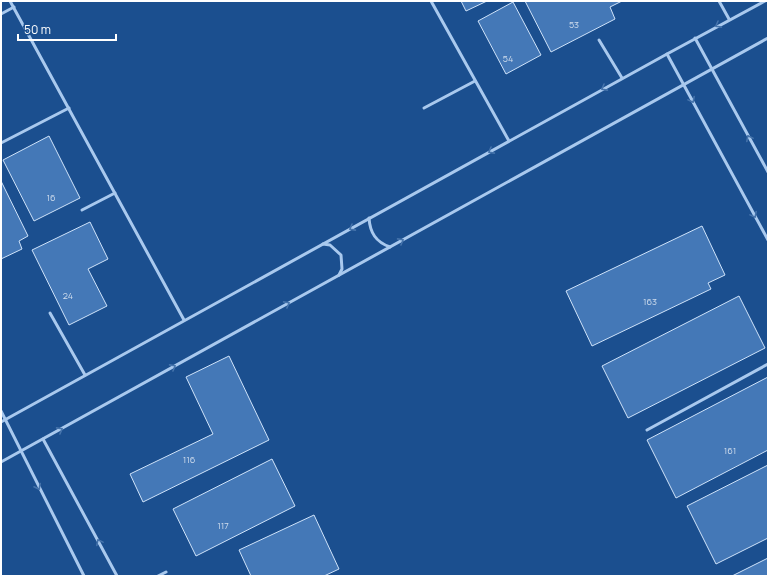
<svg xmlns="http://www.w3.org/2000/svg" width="769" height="577" font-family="Manrope,sans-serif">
<rect width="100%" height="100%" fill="#1b4f8f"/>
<g fill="#4478b7" stroke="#cfe3fa">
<polygon points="461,1 487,1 466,11"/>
<polygon points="525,1 622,1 610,7 615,19 551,52"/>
<polygon points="513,2 541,55 506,74 478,21"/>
<polygon points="49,136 80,198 34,221 3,160"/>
<polygon points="1,181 28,236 19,241 22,249 1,259"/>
<polygon points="90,222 108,259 88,269 107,306 69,325 32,250"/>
<polygon points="702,226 725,275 708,283 711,289 592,346 566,291"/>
<polygon points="739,296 765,348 628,418 602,366"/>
<polygon points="229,356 269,440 143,502 130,474 213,434 186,377"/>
<polygon points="768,377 768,450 676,498 647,440"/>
<polygon points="272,459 295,506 196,556 173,509"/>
<polygon points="768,465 768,538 716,564 687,506"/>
<polygon points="314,515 339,569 324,576 251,576 239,550"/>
<polygon points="768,558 768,576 732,576"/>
</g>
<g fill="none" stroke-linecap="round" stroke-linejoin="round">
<g stroke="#a9c9ee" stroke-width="3">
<polyline points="10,1 184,320"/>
<polyline points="431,1 509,141"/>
<polyline points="719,1 729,19"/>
<polyline points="1,14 14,7"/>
<polyline points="695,38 768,172"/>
<polyline points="599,40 622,78"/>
<polyline points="667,54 768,240"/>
<polyline points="424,108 475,81"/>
<polyline points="1,143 69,108"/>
<polyline points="82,210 115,193"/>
<path d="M 369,218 C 370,233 376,242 390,247"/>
<polyline points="323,244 330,245 341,255 342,269 339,275"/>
<polyline points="50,313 85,375"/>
<polyline points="1,411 84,576"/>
<polyline points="1,422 667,54 765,1"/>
<polyline points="647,430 768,364"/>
<polyline points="43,439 117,576"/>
<polyline points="1,462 768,38"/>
<polyline points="158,576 166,572"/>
</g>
</g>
<defs><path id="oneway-chevron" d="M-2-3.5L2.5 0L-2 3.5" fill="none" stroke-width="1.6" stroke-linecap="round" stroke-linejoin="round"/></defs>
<g stroke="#4674ac">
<use href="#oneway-chevron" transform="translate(718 25) rotate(151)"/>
<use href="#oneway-chevron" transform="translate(604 88) rotate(151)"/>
<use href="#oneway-chevron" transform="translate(692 100) rotate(62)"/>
<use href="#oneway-chevron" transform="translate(749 138) rotate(-118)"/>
<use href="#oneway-chevron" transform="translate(491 151) rotate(151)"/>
<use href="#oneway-chevron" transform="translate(754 215) rotate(62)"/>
<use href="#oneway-chevron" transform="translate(352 228) rotate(151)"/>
<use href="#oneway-chevron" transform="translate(401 241) rotate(-29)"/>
<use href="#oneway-chevron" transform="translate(287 304) rotate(-29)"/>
<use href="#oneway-chevron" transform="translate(173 367) rotate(-29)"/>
<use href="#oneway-chevron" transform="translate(60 430) rotate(-29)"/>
<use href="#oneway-chevron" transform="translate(38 487) rotate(63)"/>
<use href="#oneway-chevron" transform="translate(99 542) rotate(-118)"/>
</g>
<g text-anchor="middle" stroke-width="3.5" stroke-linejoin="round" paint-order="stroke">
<g font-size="9" fill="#d0dded">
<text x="574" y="28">53</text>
<text x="508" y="62">54</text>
<text x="51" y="201">16</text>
<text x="68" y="299">24</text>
<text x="650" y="305">163</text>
<text x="730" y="454">161</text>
<text x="189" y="463">116</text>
<text x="223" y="529">117</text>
</g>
</g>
<rect width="769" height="577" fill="none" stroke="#ffffff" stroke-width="4"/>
<path d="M18 34v6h98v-6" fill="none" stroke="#ffffff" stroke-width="2"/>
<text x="24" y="34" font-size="12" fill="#ffffff" stroke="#1b4f8f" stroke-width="3" paint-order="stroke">50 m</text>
</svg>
